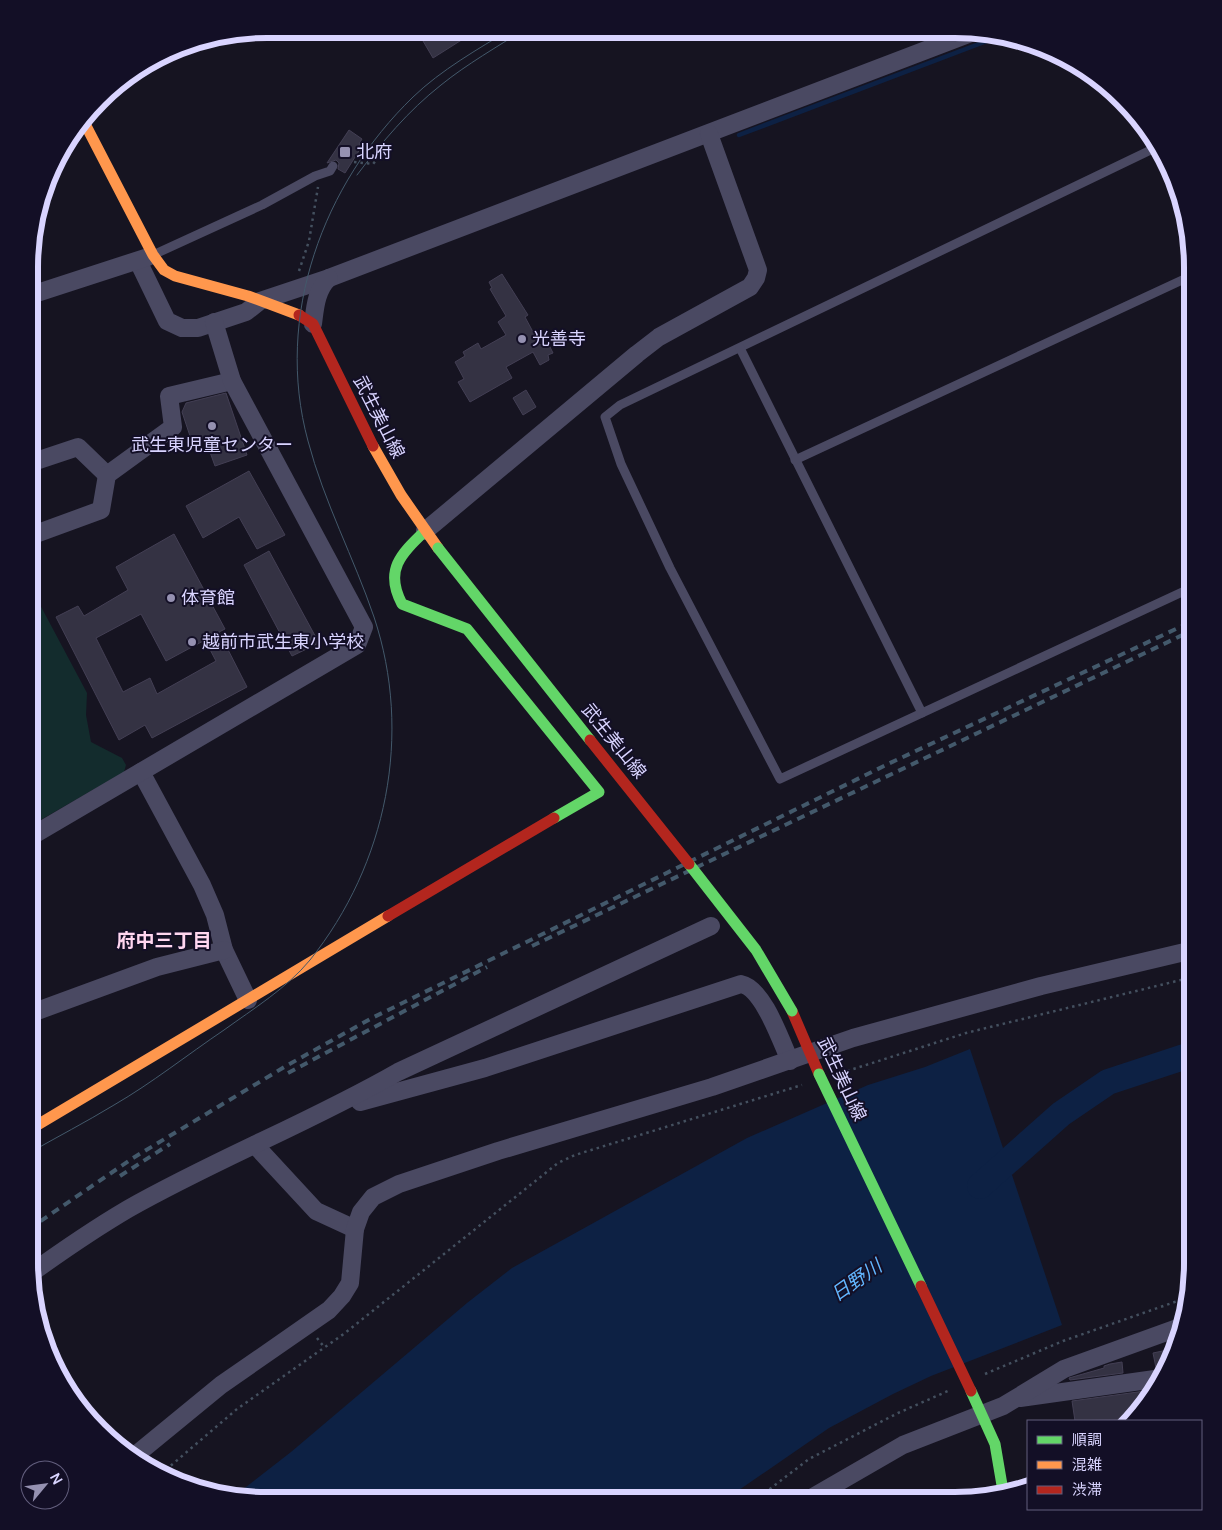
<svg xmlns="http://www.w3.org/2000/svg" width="1222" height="1530" font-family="Manrope,'Noto Sans JP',sans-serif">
<rect width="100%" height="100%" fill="#161421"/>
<polygon fill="#132c2d" points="30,600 38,601 87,693 86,715 91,742 122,758 126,765 124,772 30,826"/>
<polygon fill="#0d2144" points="970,1049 1062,1325 931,1376 893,1394 829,1428 723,1501 251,1501 233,1497 291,1452 467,1303 512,1268 747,1138 868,1085 925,1067"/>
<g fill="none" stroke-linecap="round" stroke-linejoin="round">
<polyline stroke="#0d2144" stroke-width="4.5" points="739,135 1000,36"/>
<polyline stroke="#0d2144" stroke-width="26" points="980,1186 1061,1114 1108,1082 1193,1054"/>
</g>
<g fill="#343243" stroke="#433f54" fill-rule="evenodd">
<polygon points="416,29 479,29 433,58"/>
<polygon points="349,130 362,139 359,144 362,146 345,173 338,169 339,163 336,160 327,163"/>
<polygon points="502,274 528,315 525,317 540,345 547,341 553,353 548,355 549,360 540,365 533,352 506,367 512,378 470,402 458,382 464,379 455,362 465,356 463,352 478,343 481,349 506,335 498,322 506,316 490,289 492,288 489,282"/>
<polygon points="526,390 536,407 523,415 513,398"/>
<polygon points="226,393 247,455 215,466 206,441 193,445 182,412 186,403"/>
<polygon points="249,471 285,535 257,549 239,517 203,538 186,506"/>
<path d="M 174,534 L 225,629 L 219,632 L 247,687 L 152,738 L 145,725 L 119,740 L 56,617 L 78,606 L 84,616 L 128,590 L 116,567 ZM 141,614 L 166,661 L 205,640 L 216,661 L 157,694 L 150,678 L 123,692 L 96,638 Z"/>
<polygon points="269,551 319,643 292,656 244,565"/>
<polygon points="1177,1348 1167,1367 1156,1368 1153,1353"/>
<polygon points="1122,1362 1123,1373 1070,1380 1069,1378 1104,1368 1104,1366 1110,1364"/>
<polygon points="1145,1391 1147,1400 1140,1401 1141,1407 1128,1419 1075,1421 1072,1401"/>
</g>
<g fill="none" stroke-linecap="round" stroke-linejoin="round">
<g stroke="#44505f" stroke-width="2.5" stroke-dasharray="2.5 4" stroke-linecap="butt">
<polyline points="354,162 373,164 384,151"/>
<polyline points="299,271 309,241 318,187"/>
<polyline points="841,1073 966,1033 1193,977"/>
<polyline points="317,1338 324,1347"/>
<polyline points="985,1374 1063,1341 1189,1297"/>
<polyline points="161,1474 237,1409 345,1333 558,1163 575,1155 802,1085"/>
<polyline points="754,1501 809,1459 898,1413 948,1391"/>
</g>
<g stroke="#4a4962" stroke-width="9">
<polyline points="1159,146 620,405 605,417 621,464 670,568 780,779 1193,587"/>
<polyline points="155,254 262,205 315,176 330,171 333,166"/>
<polyline points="740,348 922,713"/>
<polyline points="795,460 1193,275"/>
</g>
<g stroke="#4a4962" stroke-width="18">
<polyline points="138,261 167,321 182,328 198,328 246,312 260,301 329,278 976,31"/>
<polyline points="31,295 148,257"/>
<path d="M 313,324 C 315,308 316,290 329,278"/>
<polyline points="30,463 78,447 107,475"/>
<polyline points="425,531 637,354 659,337 750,287 756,278 758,270 709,134"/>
<polyline points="30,536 101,510 107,475 173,427 169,396 232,381"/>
<polyline points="141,772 202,885 215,915 224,950 248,1000"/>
<polyline points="30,837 357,645 364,627 232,381 214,322"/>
<polyline points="29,1014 157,967 224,950"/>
<path d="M 358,1098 L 360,1102 L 485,1068 L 741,984 C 763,988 781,1041 790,1061"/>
<polyline points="255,1145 316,1211 355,1229"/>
<path d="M 30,1274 C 62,1251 94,1229 128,1209 C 216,1159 311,1122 398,1072 L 711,926"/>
<polyline points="1020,1398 1162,1378"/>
<polyline points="132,1458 221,1385 329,1310 342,1296 350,1283 355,1229 361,1212 373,1197 399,1184 498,1151 712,1087 853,1038 1041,986 1193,950"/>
<polyline points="806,1501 903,1445 1003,1406 1064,1369 1183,1326"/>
</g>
<g stroke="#63d668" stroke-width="11">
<path d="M 425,531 C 401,554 384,570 402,604 L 467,629 L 599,792 L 554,818"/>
<polyline points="971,1391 995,1444 1003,1491"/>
</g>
<g stroke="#ff974d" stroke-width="11">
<polyline points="83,120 153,255 164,270 175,276 248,296 299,315"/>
<polyline points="373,446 401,495 438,548"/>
<polyline points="29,1130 388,916"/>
</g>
<g stroke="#b3261e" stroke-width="11">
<polyline points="299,315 313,324 373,446"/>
<polyline points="388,916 554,818"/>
<polyline points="792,1011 819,1074"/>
</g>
<g stroke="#43596b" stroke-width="1">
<path d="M 357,175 C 382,142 408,111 441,85 C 467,64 497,47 525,29"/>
<path d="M 29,1153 C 57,1137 86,1122 114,1105 C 152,1083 187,1055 224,1030 C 253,1009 287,988 310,960 C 387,864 413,734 374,617 C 354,558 324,502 308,441 C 274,316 323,184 413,97 C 441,70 478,49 511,29"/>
</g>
<g stroke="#43596b" stroke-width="4" stroke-dasharray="8 6" stroke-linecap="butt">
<polyline points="532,946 1193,630"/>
<polyline points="288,1073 487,967"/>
<polyline points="120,1176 170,1144"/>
<polyline points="29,1229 133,1158 286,1066 372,1018 888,764 1193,621"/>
</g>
<g stroke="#63d668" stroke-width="11">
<polyline points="438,548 590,740"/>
<polyline points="689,864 756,950 792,1011"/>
<polyline points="819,1074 921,1286"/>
</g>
<g stroke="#b3261e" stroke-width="11">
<polyline points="590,740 689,864"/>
<polyline points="921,1286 971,1391"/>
</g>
</g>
<g fill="#9591b1" stroke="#130f26" stroke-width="2">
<rect x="339" y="146" width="12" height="12" rx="2.5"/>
<circle cx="522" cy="339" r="5"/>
<circle cx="212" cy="426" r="5"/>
<circle cx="171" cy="598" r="5"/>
<circle cx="192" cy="642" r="5"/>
</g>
<g text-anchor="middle" stroke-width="4" stroke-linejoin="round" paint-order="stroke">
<g font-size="18" fill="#d9d4ff" stroke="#130f26" text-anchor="start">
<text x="356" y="158">北府</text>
<text x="532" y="345">光善寺</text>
<text x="212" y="451" text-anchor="middle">武生東児童センター</text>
<text x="181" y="604">体育館</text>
<text x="202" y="648">越前市武生東小学校</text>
</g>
<g font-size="18" fill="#d9d4ff" stroke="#130f26">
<text transform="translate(379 417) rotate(63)" y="6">武生美山線</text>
<text transform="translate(614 741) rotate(51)" y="6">武生美山線</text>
<text transform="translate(842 1079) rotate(65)" y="6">武生美山線</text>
</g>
<g font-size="19" font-weight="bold" fill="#ffd6f0" stroke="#130f26">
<text x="164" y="947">府中三丁目</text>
</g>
<g font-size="19" font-style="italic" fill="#62b6ff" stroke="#130f26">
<text transform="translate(856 1280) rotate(-35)" y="7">日野川</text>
</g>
</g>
<path d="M0 0H1222V1530H0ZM267 38H955A229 229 0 0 1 1184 267V1263A229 229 0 0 1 955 1492H267A229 229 0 0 1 38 1263V267A229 229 0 0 1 267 38Z" fill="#130f26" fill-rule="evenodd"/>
<path fill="none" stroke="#d9d4ff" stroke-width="6" d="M267 38H955A229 229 0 0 1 1184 267V1263A229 229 0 0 1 955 1492H267A229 229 0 0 1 38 1263V267A229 229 0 0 1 267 38Z"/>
<rect x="1027" y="1420" width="175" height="90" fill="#130f26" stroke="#625e7d"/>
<rect x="1037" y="1436" width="25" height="8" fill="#63d668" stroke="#625e7d"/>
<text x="1072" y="1445" font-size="15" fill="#d9d4ff">順調</text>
<rect x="1037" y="1461" width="25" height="8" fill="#ff974d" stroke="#625e7d"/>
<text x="1072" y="1470" font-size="15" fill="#d9d4ff">混雑</text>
<rect x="1037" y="1486" width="25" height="8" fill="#b3261e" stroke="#625e7d"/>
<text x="1072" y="1495" font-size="15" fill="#d9d4ff">渋滞</text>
<g transform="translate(45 1485) rotate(61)"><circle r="24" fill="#130f26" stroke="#625e7d"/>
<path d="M0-4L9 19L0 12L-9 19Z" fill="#9591b1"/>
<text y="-8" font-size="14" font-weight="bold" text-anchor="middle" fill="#d9d4ff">N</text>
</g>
</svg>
